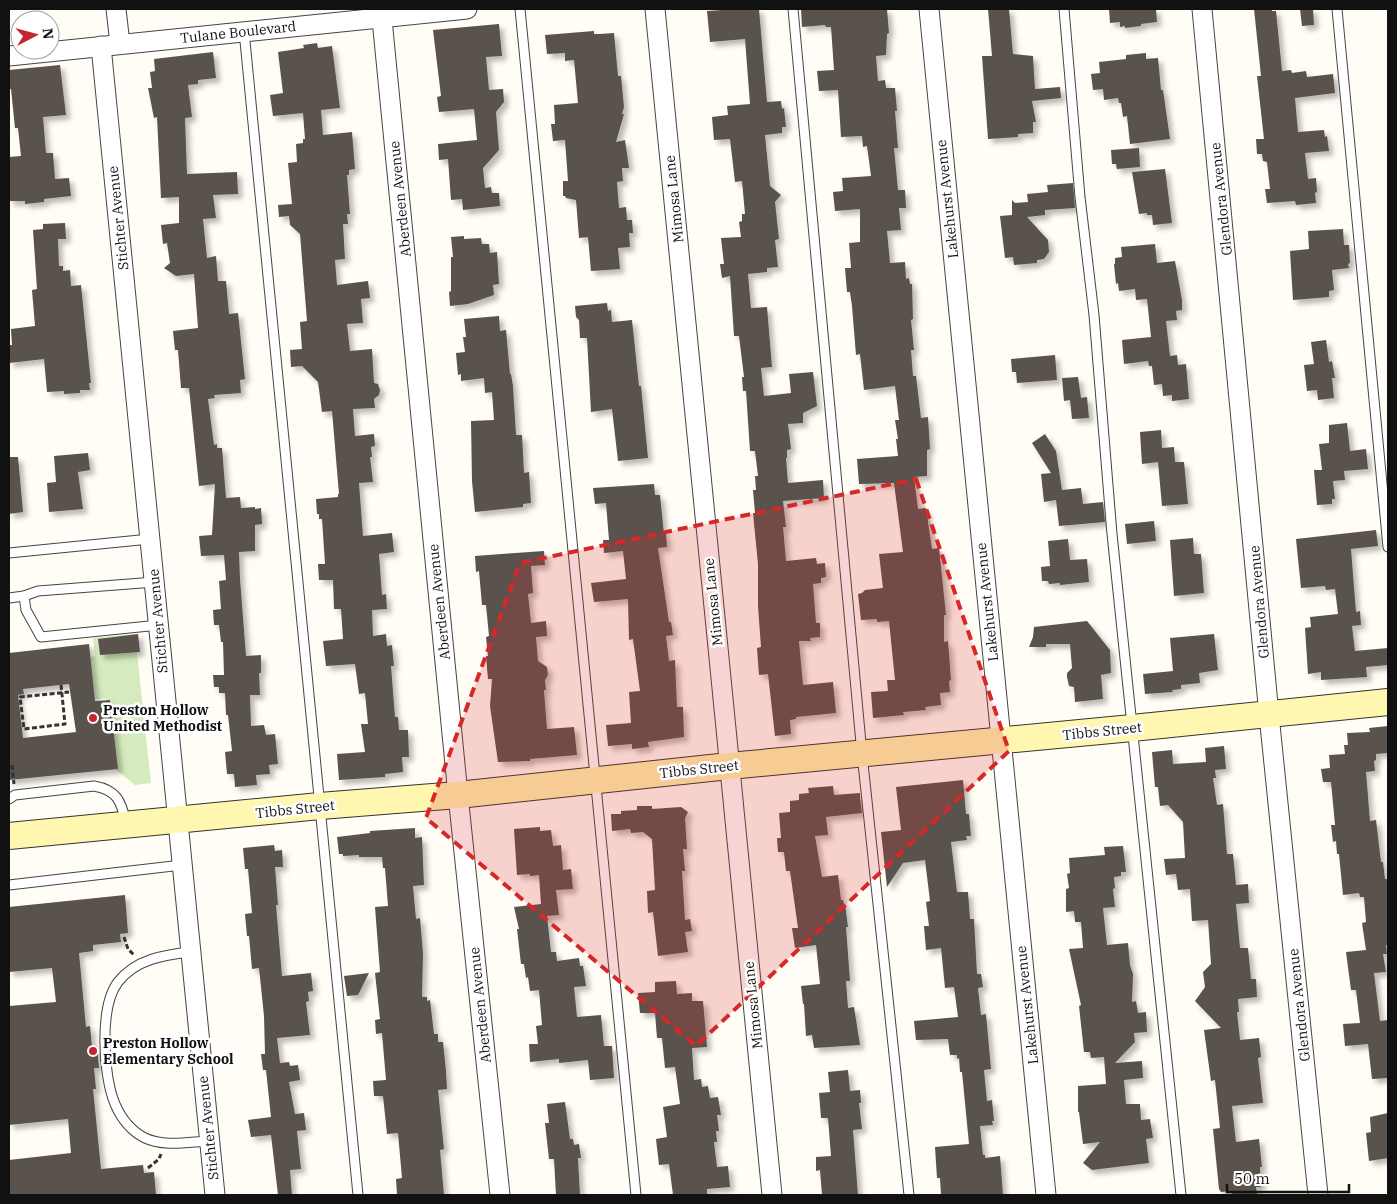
<svg xmlns="http://www.w3.org/2000/svg" width="1397" height="1204" font-family="'IBM Plex Serif',serif">
<defs>
<filter id="shadow"><feDropShadow dx="4.5" dy="4.5" stdDeviation="2.5" flood-color="#0004"/></filter>
</defs>
<rect width="100%" height="100%" fill="#fffdf5"/>
<polygon fill="#d5ebbd" points="135,634 151,783 135,785 115,769 106,699 90,699 86,658 95,656 93,638"/>
<g fill="#5a524d" fill-rule="evenodd" filter="url(#shadow)">
<polygon points="736,9 759,9 767,102 781,101 782,109 784,108 786,127 782,127 782,133 765,135 770,186 781,195 775,202 779,239 775,240 778,267 767,268 767,272 748,274 751,308 767,307 772,367 761,368 764,396 791,393 789,374 813,372 817,406 803,413 803,423 788,424 791,449 787,450 787,458 786,458 788,483 823,480 824,498 783,501 786,527 783,527 786,561 816,558 817,564 825,563 826,577 821,578 821,583 813,584 816,623 820,623 820,637 810,638 811,641 799,641 803,685 833,682 836,713 796,717 796,719 790,720 791,734 775,736 768,674 759,675 757,648 761,647 758,606 758,564 753,513 755,513 753,490 756,490 755,476 758,476 755,451 750,451 746,391 743,391 742,377 744,377 739,336 734,336 730,276 722,278 720,264 724,264 721,238 741,237 739,222 742,221 742,214 745,214 742,181 735,182 730,139 714,140 712,117 728,115 727,106 750,104 745,39 710,42 707,11"/>
<polygon points="801,9 887,9 889,33 887,34 886,55 876,56 878,81 885,80 886,88 895,88 897,111 895,111 898,148 894,148 898,190 905,190 906,208 899,208 901,230 887,231 890,263 905,262 906,279 909,278 910,284 912,284 913,319 911,320 914,350 911,350 913,376 916,376 921,418 928,417 930,449 927,450 927,476 914,477 918,509 926,508 932,549 939,548 946,615 944,615 944,642 948,641 951,680 949,681 950,692 940,693 941,705 925,707 926,710 903,712 904,715 873,718 871,692 888,691 887,680 895,680 889,621 877,622 877,619 861,620 858,594 862,593 865,590 883,588 879,554 903,552 894,483 859,484 857,459 898,456 896,439 898,439 895,420 899,420 895,386 864,390 860,354 856,355 852,306 850,292 847,292 845,268 851,268 849,243 860,242 860,209 835,211 833,192 843,191 842,178 871,176 867,146 863,147 862,136 841,137 838,90 819,91 817,71 834,70 831,27 826,27 825,25 802,27"/>
<polygon points="988,9 1009,9 1013,54 1033,56 1035,89 1060,87 1061,98 1032,101 1036,122 1033,122 1033,133 1018,134 1018,137 988,139 982,56 992,56"/>
<polygon points="1109,9 1156,9 1157,22 1141,24 1141,26 1125,28 1125,26 1120,27 1120,22 1110,23"/>
<polygon points="1254,9 1272,9 1272,11 1276,11 1282,71 1291,70 1292,73 1306,71 1307,77 1333,74 1335,93 1295,98 1298,132 1324,130 1325,137 1327,136 1329,151 1305,153 1308,179 1316,178 1317,192 1315,193 1316,203 1296,205 1295,201 1267,203 1265,189 1270,189 1267,162 1263,161 1262,154 1257,154 1256,139 1264,139 1257,76 1261,76"/>
<polygon points="1300,9 1313,9 1314,25 1302,26"/>
<polygon points="499,24 502,56 486,57 489,90 503,89 504,102 496,112 499,150 483,168 485,188 491,187 492,193 499,193 500,206 463,210 462,199 451,200 448,159 439,160 438,144 477,140 474,109 439,112 437,97 441,96 433,30"/>
<polygon points="594,31 594,34 600,34 614,33 618,76 621,76 624,107 622,114 624,114 616,142 625,140 629,168 622,168 623,181 617,182 619,208 626,207 627,220 632,220 633,233 629,233 630,247 618,248 620,269 591,271 588,237 579,238 576,200 566,198 565,196 563,196 563,181 568,181 565,140 553,141 551,124 555,124 554,105 578,103 574,60 565,61 565,53 547,54 545,35"/>
<polygon points="317,43 318,48 332,46 340,108 321,110 323,135 352,132 355,169 349,170 349,175 347,175 350,214 347,214 348,224 343,224 345,259 335,260 337,285 368,281 370,298 361,299 363,323 347,324 350,351 372,349 374,383 378,384 380,390 379,395 374,399 375,408 353,409 355,436 374,434 375,446 371,447 372,457 370,457 373,482 359,483 363,536 392,533 394,552 379,554 382,595 386,594 387,609 372,610 373,636 386,634 387,646 392,645 394,666 391,666 395,717 398,717 399,730 408,730 409,757 402,757 403,772 385,774 385,777 339,780 337,754 365,752 361,724 368,724 365,693 359,694 355,664 326,666 323,641 343,639 341,609 334,609 333,580 319,580 318,564 325,564 322,519 319,519 319,514 317,514 316,499 338,497 338,494 339,494 332,411 322,412 318,382 302,366 291,367 290,350 302,349 300,322 307,321 300,234 290,225 289,216 279,217 278,205 292,204 288,163 297,162 296,144 303,143 303,139 305,139 303,113 273,116 270,95 283,93 278,52 304,48 303,45"/>
<polygon points="213,52 216,78 198,80 198,84 188,85 192,117 185,118 187,174 237,172 238,194 213,195 216,218 203,219 207,258 216,256 218,281 226,281 229,314 238,313 245,379 240,380 241,393 214,395 215,398 208,399 214,445 217,444 217,448 222,448 226,498 240,497 241,508 255,507 255,509 261,508 262,524 255,525 255,551 239,552 240,579 246,656 261,655 261,673 259,673 260,695 250,695 251,726 264,725 266,735 275,734 278,764 269,765 270,774 256,775 257,785 235,787 234,774 227,774 225,752 232,751 228,715 226,715 225,693 219,693 219,687 214,687 213,675 224,675 223,642 221,642 219,625 214,625 213,610 221,609 219,581 226,580 224,555 201,556 199,536 212,535 215,484 199,486 189,388 181,388 178,350 175,350 173,331 198,328 194,274 176,276 164,268 170,263 167,243 163,244 161,225 179,223 179,197 161,198 157,117 154,118 148,88 152,88 150,72 155,71 154,59"/>
<polygon points="1146,53 1146,59 1158,58 1161,90 1163,90 1170,139 1130,144 1127,116 1123,117 1121,103 1119,103 1118,98 1104,100 1103,89 1093,90 1091,74 1100,73 1099,62 1126,59 1126,55"/>
<polygon points="60,65 66,115 43,117 46,153 53,153 55,179 69,178 71,196 44,199 44,202 25,204 25,201 9,201 9,157 21,156 18,128 15,128 11,89 9,89 9,70"/>
<polygon points="1139,148 1140,167 1117,169 1116,164 1112,164 1111,150"/>
<polygon points="1165,169 1172,223 1153,225 1152,215 1147,215 1147,213 1139,214 1132,172"/>
<polygon points="1073,183 1075,208 1045,210 1045,215 1027,217 1048,240 1049,252 1044,259 1037,260 1037,263 1014,265 1013,257 1005,258 1000,216 1012,215 1012,200 1015,203 1028,202 1027,194 1048,192 1047,185"/>
<polygon points="65,223 66,239 58,239 59,266 63,266 63,271 70,270 71,286 81,285 91,383 89,383 90,390 80,390 80,393 64,394 64,391 47,392 44,359 9,363 9,345 12,345 11,329 35,326 32,290 37,289 33,230 43,229 43,224"/>
<polygon points="1343,229 1344,245 1349,245 1350,263 1348,264 1349,268 1332,270 1334,290 1329,291 1329,297 1293,300 1290,251 1309,249 1308,231"/>
<polygon points="464,236 464,239 481,238 482,244 489,244 490,253 497,252 499,284 493,285 494,295 468,304 450,306 449,292 451,291 451,257 453,257 451,237"/>
<polygon points="1155,244 1157,263 1175,261 1182,300 1182,310 1176,311 1177,320 1166,321 1170,356 1177,355 1178,365 1186,364 1189,399 1172,401 1172,395 1163,396 1162,384 1154,385 1152,366 1149,366 1148,361 1124,364 1122,340 1151,337 1147,299 1136,300 1135,289 1119,291 1118,283 1116,284 1114,264 1115,264 1115,258 1122,257 1121,247"/>
<polygon points="607,303 608,311 611,310 612,322 632,320 639,386 641,386 648,458 618,461 612,409 591,412 587,338 580,338 579,320 576,317 575,306"/>
<polygon points="499,316 500,331 506,330 510,374 511,374 513,386 516,435 522,435 524,473 529,472 531,503 523,504 523,507 475,512 472,481 471,421 494,420 492,392 485,393 484,378 461,381 461,374 458,375 456,353 465,352 463,337 466,337 464,319"/>
<polygon points="1326,340 1329,362 1332,361 1335,378 1332,378 1334,398 1318,400 1317,390 1307,391 1304,365 1314,364 1311,342"/>
<polygon points="1055,355 1057,380 1017,383 1016,372 1012,372 1011,359"/>
<polygon points="1078,377 1081,398 1087,397 1089,418 1072,419 1070,400 1064,401 1062,378"/>
<polygon points="1347,423 1350,451 1366,449 1368,469 1344,471 1345,480 1333,481 1335,499 1332,499 1332,504 1317,505 1314,470 1322,470 1319,444 1329,443 1329,425"/>
<polygon points="1161,430 1162,448 1174,447 1175,462 1184,462 1188,504 1162,506 1158,462 1142,464 1140,432"/>
<polygon points="1045,434 1056,451 1062,490 1081,488 1083,504 1103,502 1105,522 1059,526 1056,500 1044,502 1041,474 1051,473 1032,443"/>
<polygon points="88,453 90,470 78,472 83,509 49,512 47,483 56,482 54,456"/>
<polygon points="9,457 18,457 23,512 9,514"/>
<polygon points="654,484 655,495 660,495 664,534 666,534 667,547 658,548 669,622 671,622 673,635 666,636 669,661 675,660 677,707 683,707 684,737 648,742 649,747 632,749 632,744 608,746 606,725 631,723 629,692 640,691 633,639 629,640 628,599 594,602 591,583 626,579 623,551 604,553 603,540 609,540 606,503 595,504 593,488"/>
<polygon points="1154,521 1156,541 1127,544 1125,524"/>
<polygon points="1376,530 1378,546 1351,549 1356,612 1360,611 1361,625 1352,626 1355,651 1388,648 1388,665 1366,667 1367,677 1321,680 1321,672 1308,674 1305,628 1311,627 1310,617 1338,614 1335,589 1326,590 1325,586 1301,588 1296,539"/>
<polygon points="1193,538 1194,554 1201,554 1204,593 1174,596 1170,540"/>
<polygon points="1068,539 1070,560 1087,559 1089,582 1060,585 1060,583 1049,584 1048,581 1042,581 1041,567 1050,566 1048,541"/>
<polygon points="544,551 545,565 531,566 533,593 528,594 531,623 546,621 547,636 536,637 538,661 547,667 548,675 545,680 546,690 544,690 547,729 574,727 577,755 530,759 530,761 498,762 490,706 492,679 488,679 486,656 488,656 486,637 489,636 486,605 482,605 479,571 476,572 475,556"/>
<polygon points="1087,621 1110,650 1111,673 1101,675 1103,699 1075,702 1074,687 1069,686 1067,677 1067,673 1072,668 1070,644 1046,644 1046,647 1029,647 1033,637 1034,627"/>
<polygon points="138,634 140,652 100,655 98,639"/>
<polygon points="1214,634 1218,670 1199,673 1200,683 1181,685 1181,689 1172,690 1173,692 1145,694 1143,674 1173,671 1170,638"/>
<path d="M 89,644 L 95,701 L 110,700 L 118,769 L 9,780 L 9,653 ZM 69,684 L 76,732 L 23,738 L 18,695 L 24,694 L 23,689 Z"/>
<polygon points="1388,726 1388,753 1376,754 1376,760 1374,761 1375,771 1366,772 1370,821 1376,820 1381,862 1383,862 1385,879 1388,879 1388,945 1386,945 1387,954 1383,954 1386,972 1374,973 1380,1021 1388,1020 1388,1078 1372,1079 1368,1044 1345,1046 1343,1024 1360,1023 1356,990 1351,990 1346,952 1366,950 1362,923 1366,922 1364,897 1360,897 1359,893 1343,895 1339,854 1337,854 1336,841 1333,842 1331,825 1335,825 1331,782 1323,782 1321,769 1330,768 1329,755 1345,754 1344,745 1348,745 1347,733 1370,732 1369,728"/>
<polygon points="1224,746 1226,769 1215,770 1216,778 1213,778 1217,805 1223,804 1227,854 1233,854 1236,885 1248,884 1249,903 1236,904 1240,948 1248,948 1251,979 1256,979 1257,997 1238,999 1239,1012 1237,1012 1240,1040 1259,1038 1261,1057 1258,1058 1263,1103 1232,1106 1236,1142 1259,1139 1262,1167 1260,1167 1261,1187 1256,1187 1257,1195 1232,1195 1232,1191 1221,1192 1219,1189 1213,1129 1220,1128 1215,1080 1211,1081 1204,1030 1221,1028 1195,1001 1205,987 1203,972 1211,964 1208,920 1192,921 1190,889 1178,890 1176,874 1166,875 1164,859 1185,858 1183,822 1168,805 1160,806 1158,787 1155,787 1152,752 1172,750 1173,764 1206,762 1205,748"/>
<polygon points="963,780 966,814 969,814 971,836 966,836 967,840 951,842 957,892 968,892 970,919 974,919 977,974 981,974 983,987 978,988 981,1015 986,1014 991,1069 984,1070 987,1101 992,1100 994,1121 992,1121 993,1125 980,1126 983,1155 985,1155 985,1158 1000,1156 1003,1195 941,1195 940,1178 937,1178 935,1147 969,1144 962,1072 960,1072 959,1058 957,1059 957,1055 950,1055 948,1039 916,1040 914,1021 958,1017 954,987 945,988 941,948 926,950 924,926 929,926 926,902 930,901 925,860 903,863 887,887 881,832 901,830 896,787"/>
<polygon points="833,786 834,795 860,793 860,798 862,813 826,817 828,835 815,836 822,877 838,875 841,900 843,900 844,904 845,904 848,927 846,927 850,981 846,981 848,1008 854,1007 860,1045 814,1048 812,1035 806,1036 804,1004 803,1004 801,986 820,984 816,945 795,948 792,928 798,928 790,871 786,871 784,852 778,852 777,838 781,838 779,813 790,812 790,801 799,800 799,794 809,793 808,788"/>
<polygon points="637,806 652,806 652,809 681,807 688,812 685,818 687,849 683,849 685,871 682,871 685,920 690,919 692,931 685,932 688,952 658,956 653,912 648,913 647,891 655,890 652,839 643,832 631,833 630,829 612,831 611,814 621,814 621,811 637,810"/>
<polygon points="540,827 540,831 551,830 553,846 561,845 563,870 571,869 573,889 556,890 559,915 547,916 551,952 556,952 557,961 579,958 580,966 583,966 586,986 574,987 577,1017 601,1015 604,1046 612,1046 614,1078 590,1080 588,1060 559,1063 559,1059 530,1062 529,1044 538,1044 536,1026 542,1025 539,990 530,991 528,977 526,978 524,964 521,964 517,929 519,929 514,907 541,904 539,875 530,876 530,874 517,875 514,829"/>
<polygon points="415,828 415,838 422,837 424,885 413,886 416,919 420,918 423,953 422,997 427,997 427,1001 430,1000 434,1034 438,1034 438,1042 443,1042 446,1071 447,1089 438,1090 444,1149 440,1150 444,1195 397,1195 396,1179 402,1178 398,1133 387,1134 383,1096 374,1096 373,1081 386,1080 382,1033 376,1034 375,1020 380,1019 375,973 380,972 375,907 388,906 385,868 383,868 382,857 359,857 359,855 343,856 343,854 339,854 337,837 370,833 370,831"/>
<polygon points="274,845 275,851 282,850 283,867 275,867 278,905 276,905 282,976 311,973 313,991 308,992 309,1001 306,1002 310,1035 277,1038 280,1063 289,1062 290,1066 298,1065 300,1080 289,1082 295,1114 304,1113 306,1130 297,1131 301,1169 290,1170 292,1195 278,1195 271,1135 251,1137 248,1120 271,1117 266,1070 263,1070 261,1054 265,1054 264,1016 259,968 252,969 249,936 247,936 245,914 252,913 248,869 245,869 243,848"/>
<polygon points="1123,846 1126,872 1121,872 1121,876 1114,877 1115,888 1113,889 1115,907 1103,908 1107,945 1128,943 1130,965 1133,974 1132,1002 1136,1001 1138,1013 1146,1012 1147,1032 1134,1033 1135,1042 1115,1063 1142,1061 1143,1078 1124,1080 1126,1104 1140,1104 1141,1120 1150,1119 1153,1138 1146,1139 1149,1163 1092,1170 1083,1163 1100,1142 1083,1144 1079,1112 1078,1112 1078,1086 1106,1084 1104,1057 1091,1058 1090,1052 1084,1052 1079,1006 1081,1005 1069,949 1083,948 1081,922 1075,922 1074,911 1066,912 1066,889 1069,888 1067,874 1070,873 1069,858 1105,855 1104,847"/>
<polygon points="125,895 128,933 120,934 121,942 93,945 93,951 79,953 86,1027 90,1026 92,1047 97,1046 99,1068 94,1068 96,1089 93,1089 101,1169 143,1165 144,1173 154,1172 156,1195 9,1195 9,1160 71,1153 68,1119 9,1125 9,1006 56,1002 52,968 9,972 9,907"/>
<polygon points="369,973 358,995 347,996 344,976"/>
<polygon points="676,981 677,994 692,993 692,1001 703,1001 707,1047 692,1048 694,1080 701,1079 702,1087 708,1086 710,1098 718,1097 721,1115 717,1115 719,1131 716,1131 717,1142 714,1142 717,1167 728,1166 730,1187 707,1189 707,1195 673,1195 669,1164 659,1165 656,1139 667,1137 663,1107 680,1104 675,1067 665,1068 662,1038 657,1038 655,1013 640,1013 638,993 655,992 655,982"/>
<polygon points="848,1070 850,1091 860,1090 861,1103 859,1103 862,1129 853,1130 858,1195 822,1195 820,1170 816,1171 816,1157 831,1156 828,1118 821,1118 819,1093 830,1092 828,1072"/>
<polygon points="565,1102 570,1139 573,1139 574,1145 579,1144 581,1158 578,1158 580,1195 556,1195 554,1159 549,1159 545,1123 549,1123 547,1104"/>
<polygon points="1388,1113 1388,1158 1369,1161 1366,1133 1371,1132 1370,1117"/>
</g>
<g fill="none" stroke-linecap="round" stroke-linejoin="round">
<defs>
<g id="lane">
<polyline points="520,9 636,1195"/>
<polyline points="793,9 862,754 909,1195"/>
<polyline points="1064,9 1080,197 1094,315 1112,534 1181,1195"/>
<polyline points="1337,9 1388,547"/>
<polyline points="244,31 358,1195"/>
<polyline points="9,553 150,539"/>
<polyline points="155,582 38,591 24,596 26,610 41,637 159,625"/>
<polyline points="9,598 24,596"/>
<path d="M 9,799 L 15,795 L 94,786 C 117,790 121,801 126,822"/>
<polyline points="9,885 182,865"/>
<path d="M 190,952 C 164,955 136,959 118,982 C 99,1007 103,1076 115,1104 C 121,1118 131,1131 145,1138 C 164,1147 188,1142 209,1141"/>
</g>
<g id="street">
<polyline points="116,9 120,44"/>
<polyline points="381,9 458,795 500,1195"/>
<polyline points="655,9 772,1195"/>
<polyline points="929,9 1046,1195"/>
<polyline points="1202,9 1269,715 1318,1195"/>
<polyline points="101,46 215,1195"/>
<polyline points="9,56 467,9"/>
</g>
<polyline id="secondary" points="9,836 320,806 458,795 729,766 1132,728 1388,702"/>
</defs>
<use href="#lane" stroke="#444" stroke-width="11"/>
<use href="#street" stroke="#444" stroke-width="21"/>
<use href="#secondary" stroke="#333" stroke-width="28"/>
<g stroke="#333" stroke-width="3" stroke-dasharray="5 2.5" stroke-linecap="butt">
<polyline points="61,685 65,724 24,729 20,697 69,692"/>
<polyline points="12,765 14,784"/>
<polyline points="124,937 128,949 134,955"/>
<polyline points="148,1168 159,1159 161,1154"/>
</g>
<use href="#lane" stroke="#fff" stroke-width="9"/>
<use href="#street" stroke="#fff" stroke-width="19"/>
<use href="#secondary" stroke="#fff6b0" stroke-width="26"/>
</g>
<path fill="#d62828" fill-opacity="0.2" stroke="#d62828" stroke-width="4" stroke-dasharray="10 6" stroke-linejoin="round" d="M 916,479 L 1009,751 L 696,1046 L 426,818 L 520,563 Z"/>
<g fill="#c4262e" stroke="#fff" stroke-width="2">
<circle cx="93" cy="718" r="5"/>
<circle cx="93" cy="1051" r="5"/>
</g>
<g text-anchor="middle" stroke-width="5" stroke-linejoin="round" paint-order="stroke">
<g font-size="14" fill="#111" stroke="#fff">
<text transform="translate(238 32) rotate(-6)" y="5">Tulane Boulevard</text>
<text transform="translate(400 199) rotate(-96)" y="5">Aberdeen Avenue</text>
<text transform="translate(674 199) rotate(-96)" y="5">Mimosa Lane</text>
<text transform="translate(947 199) rotate(-96)" y="5">Lakehurst Avenue</text>
<text transform="translate(1221 199) rotate(-96)" y="5">Glendora Avenue</text>
<text transform="translate(118 218) rotate(-96)" y="5">Stichter Avenue</text>
<text transform="translate(439 602) rotate(-96)" y="5">Aberdeen Avenue</text>
<text transform="translate(713 602) rotate(-96)" y="5">Mimosa Lane</text>
<text transform="translate(987 602) rotate(-96)" y="5">Lakehurst Avenue</text>
<text transform="translate(1259 602) rotate(-95)" y="5">Glendora Avenue</text>
<text transform="translate(158 621) rotate(-95)" y="5">Stichter Avenue</text>
<text transform="translate(1102 731) rotate(-6)" y="5">Tibbs Street</text>
<text transform="translate(699 769) rotate(-6)" y="5">Tibbs Street</text>
<text transform="translate(295 809) rotate(-6)" y="5">Tibbs Street</text>
<text transform="translate(480 1005) rotate(-96)" y="5">Aberdeen Avenue</text>
<text transform="translate(753 1005) rotate(-96)" y="5">Mimosa Lane</text>
<text transform="translate(1027 1005) rotate(-96)" y="5">Lakehurst Avenue</text>
<text transform="translate(1299 1005) rotate(-96)" y="5">Glendora Avenue</text>
<text transform="translate(208 1128) rotate(-96)" y="5">Stichter Avenue</text>
</g>
<g font-size="14" font-weight="bold" fill="#111" stroke="#fff" text-anchor="start">
<text x="103" y="715">Preston Hollow<tspan x="103" dy="16">United Methodist</tspan></text>
<text x="103" y="1048">Preston Hollow<tspan x="103" dy="16">Elementary School</tspan></text>
</g>
</g>
<rect width="1397" height="1204" fill="none" stroke="#111111" stroke-width="20"/>
<g transform="translate(35 35) rotate(84)"><circle r="24" fill="#ffffff" stroke="#a0a0a0"/>
<path d="M0-4L9 19L0 12L-9 19Z" fill="#c4262e"/>
<text y="-8" font-size="14" font-weight="bold" text-anchor="middle" fill="#111111">N</text>
</g>
<path d="M1227 1184v8h122v-8" fill="none" stroke="#111111" stroke-width="2.5"/>
<text x="1234" y="1184" font-size="15" fill="#111111" stroke="#ffffff" stroke-width="4" paint-order="stroke">50 m</text>
</svg>
